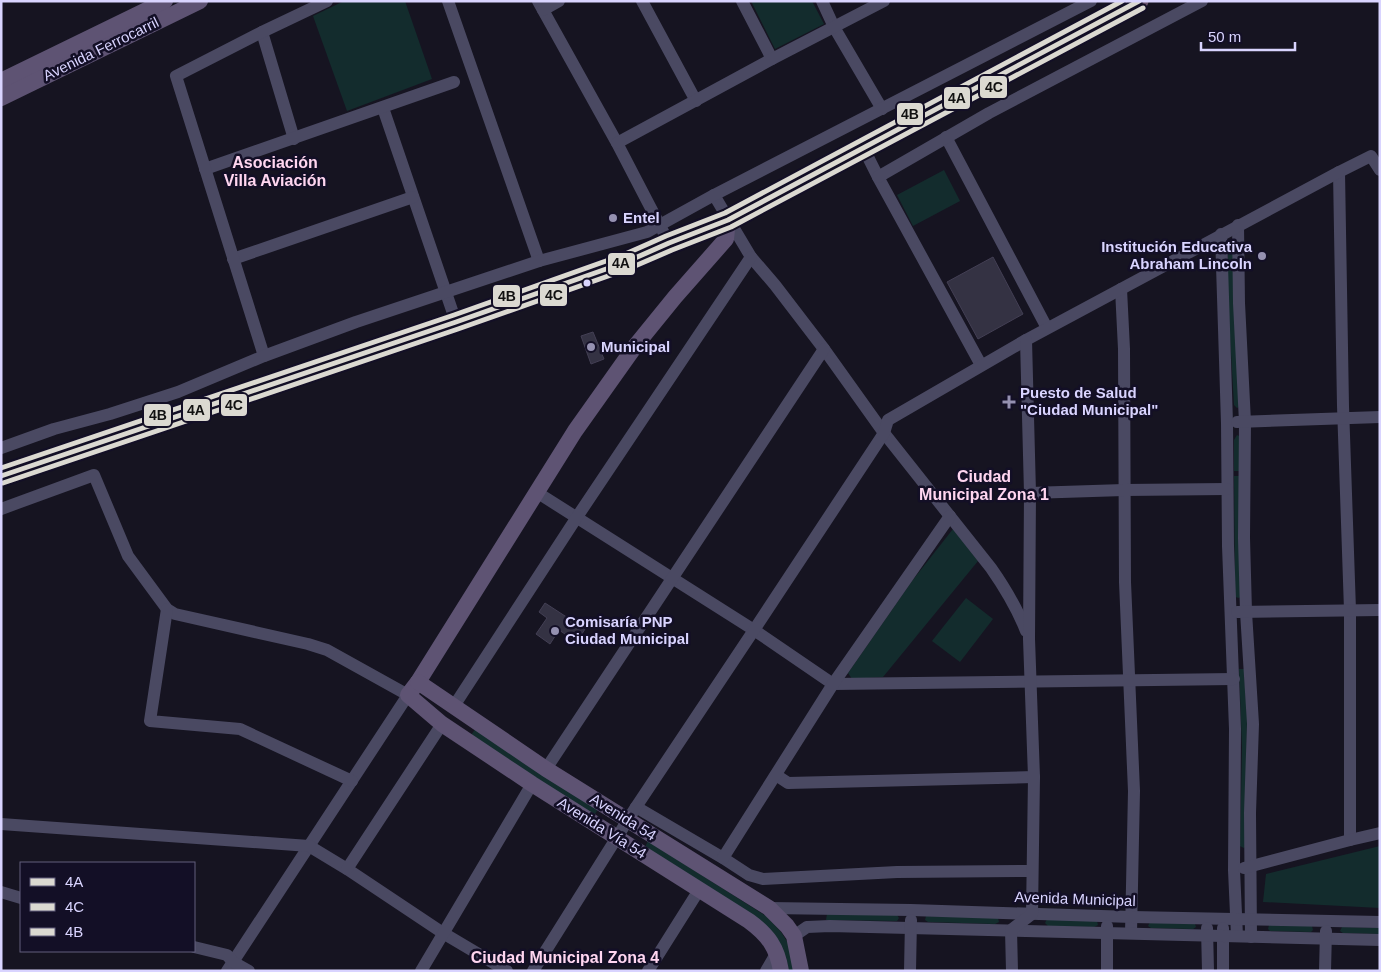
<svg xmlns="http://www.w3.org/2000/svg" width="1381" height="972" font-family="Arial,sans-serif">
<rect width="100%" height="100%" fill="#161421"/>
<g fill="#132c2d">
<polygon points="344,1 405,1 432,79 347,111 313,16"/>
<polygon points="751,1 812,1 824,24 775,49"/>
<polygon points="944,170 960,201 913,226 897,195"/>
<polygon points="1230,251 1232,252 1233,255 1239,407 1237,408 1234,405 1228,301 1228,255"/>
<polygon points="1237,435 1239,436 1240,471 1234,471 1234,440"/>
<polygon points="1234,476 1240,476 1240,597 1239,598 1235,597"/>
<polygon points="953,529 978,561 883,677 852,679 848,673 912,581"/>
<polygon points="966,598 993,619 960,662 932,641"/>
<polygon points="1239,669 1244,669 1247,717 1245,847 1244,848 1240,846 1242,747"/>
<polygon points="476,728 598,809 594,816 471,735"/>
<polygon points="648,841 766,916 781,932 788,943 795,971 789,971 786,957 645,847"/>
<polygon points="1380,846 1380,908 1263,902 1266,874"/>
<polygon points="827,914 897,915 899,918 897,921 826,920"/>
<polygon points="926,916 998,918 999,922 995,924 928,922 925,920"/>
<polygon points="1047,919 1097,921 1098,925 1094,927 1048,926 1045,923"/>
<polygon points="1150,922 1195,924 1196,927 1193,929 1151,928 1148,926"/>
<polygon points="1269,925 1312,926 1313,930 1311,932 1270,931 1268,929"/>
<polygon points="1342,927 1380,928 1380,934 1343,933 1340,931"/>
</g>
<g fill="#343243" stroke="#433f54">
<polygon points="993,257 1023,314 978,339 947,282"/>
<polygon points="593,332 604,359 591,364 581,336"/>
<polygon points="545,603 585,629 577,642 559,630 550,644 536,634 547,618 539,612"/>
</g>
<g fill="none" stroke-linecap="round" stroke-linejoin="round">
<g stroke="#4a4962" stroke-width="12">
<polyline points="448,1 539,261"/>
<polyline points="538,1 617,143 669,243"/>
<polyline points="642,1 696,101"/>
<polyline points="742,1 772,59"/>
<polyline points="822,1 834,27 882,109"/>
<polyline points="543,10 559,1"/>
<polyline points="262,32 294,139"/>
<polyline points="383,108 456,322"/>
<polyline points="946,137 1047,328"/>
<polyline points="617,143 772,59 884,1"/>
<polyline points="863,147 878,177 981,365"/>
<polyline points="205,169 454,82"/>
<polyline points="1339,172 1343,406 1350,610 1350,840"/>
<polyline points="878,177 989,113 1202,1"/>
<path d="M 714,195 L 751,257 L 775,285 L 824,349 L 884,433 L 991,568 C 1005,588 1017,608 1026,631"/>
<polyline points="1238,225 1239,303 1245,422 1244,538 1246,612 1253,724 1250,813 1251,937"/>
<polyline points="1221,234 1227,423 1228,546 1235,729 1234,870 1237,936"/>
<polyline points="233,259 413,197"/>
<polyline points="1121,289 1124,349 1125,582 1134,791 1131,933"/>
<polyline points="264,356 176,76 262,32 327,1"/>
<polyline points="1237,422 1380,417"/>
<polyline points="1,448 54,429 110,414 178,392 264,356 356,322 539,261 647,232 714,195 1091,1"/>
<polyline points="538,493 754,630 833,684 1234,679"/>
<polyline points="1030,493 1124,490 1227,489"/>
<polyline points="1,509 94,475 128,556 167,609 175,614 308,644 327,650 408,695 227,971"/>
<polyline points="167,609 150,721 240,729 352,781"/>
<polyline points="1237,612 1380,610"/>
<polyline points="454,706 577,517 751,257"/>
<polyline points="546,769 824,349"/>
<polyline points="776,775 788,783 1034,777"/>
<polyline points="636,807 723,858 749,875 763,879 897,872 1032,871"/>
<polyline points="1,824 309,846 347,869 443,933 507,971"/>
<polyline points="723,858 833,684 950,516"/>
<polyline points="1244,868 1350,840 1380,833"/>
<polyline points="347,869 442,724"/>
<polyline points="1,892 21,898"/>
<polyline points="769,908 911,910 1132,917 1380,922"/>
<polyline points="1207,928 1208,971"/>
<polyline points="1223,928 1223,971"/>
<polyline points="794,936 807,927 830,926 1380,940"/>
<polyline points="194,947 227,955 233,962 249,971"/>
<polyline points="421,971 532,784"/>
<polyline points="533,971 636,807 754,630 884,433 888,420 1026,340 1339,172 1371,156 1380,170"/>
<polyline points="648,971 699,890"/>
<polyline points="766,971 777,952"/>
<polyline points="910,971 911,920"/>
<polyline points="1012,971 1011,930 1032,914 1034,777 1029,639 1030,493 1026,340"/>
<polyline points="1107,971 1107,926"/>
<polyline points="1325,971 1326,931"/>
</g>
<g stroke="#5e5373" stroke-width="16">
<polyline points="1,81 165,1"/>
<polyline points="1,98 200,1"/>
<path d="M 728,220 L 726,239 L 675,297 L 636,345 L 575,431 L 418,682 L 408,695 L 442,724 L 532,784 L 749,921 C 768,935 777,947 781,971"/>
<polyline points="418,682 546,769 769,908 787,926 794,936 801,971"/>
</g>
<polyline stroke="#67516a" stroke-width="19" points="1,476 456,322 626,262 669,243 728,220 863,147 1139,1"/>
<defs>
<polyline id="bus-1" points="1,476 456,322 626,262 669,243 728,220 1139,1"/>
<polyline id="bus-2" points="3,483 458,329 628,269 672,250 731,227 1143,8"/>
<polyline id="bus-3" points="1,468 454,315 623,255 666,236 725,213 1122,1"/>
</defs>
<use href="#bus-1" stroke="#130f26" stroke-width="9"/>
<use href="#bus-2" stroke="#130f26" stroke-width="9"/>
<use href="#bus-3" stroke="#130f26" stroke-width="9"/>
<use href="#bus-1" stroke="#dbd9d1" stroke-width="5"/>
<use href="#bus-2" stroke="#dbd9d1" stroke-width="5"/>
<use href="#bus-3" stroke="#dbd9d1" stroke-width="5"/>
</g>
<g fill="#9591b1" stroke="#130f26" stroke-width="2">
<circle cx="613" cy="218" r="5"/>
<circle cx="1262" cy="256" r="5"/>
<circle cx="591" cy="347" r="5"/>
<path d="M1006.5 394.5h5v5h5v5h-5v5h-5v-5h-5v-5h5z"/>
<circle cx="555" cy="631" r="5"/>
</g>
<circle fill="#d9d4ff" stroke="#130f26" stroke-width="2" cx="587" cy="283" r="4.5"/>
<g text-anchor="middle" stroke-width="5" stroke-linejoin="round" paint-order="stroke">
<g font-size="15" fill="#d9d4ff" stroke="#130f26">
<text transform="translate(101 49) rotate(-26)" y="5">Avenida Ferrocarril</text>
<text transform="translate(623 817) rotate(32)" y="5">Avenida 54</text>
<text transform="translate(602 828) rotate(32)" y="5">Avenida Vía 54</text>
<text transform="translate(1075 899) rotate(2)" y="5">Avenida Municipal</text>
</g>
<g font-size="15" font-weight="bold" fill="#d9d4ff" stroke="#130f26" text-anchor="start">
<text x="623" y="223">Entel</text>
<text x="1252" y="252" text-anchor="end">Institución Educativa<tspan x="1252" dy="17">Abraham Lincoln</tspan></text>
<text x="601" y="352">Municipal</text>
<text x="1020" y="398">Puesto de Salud<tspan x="1020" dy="17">"Ciudad Municipal"</tspan></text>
<text x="565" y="627">Comisaría PNP<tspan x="565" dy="17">Ciudad Municipal</tspan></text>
</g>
<g font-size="16" font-weight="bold" fill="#ffd6f0" stroke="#130f26">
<text x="275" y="168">Asociación<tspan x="275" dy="18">Villa Aviación</tspan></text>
<text x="984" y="482">Ciudad<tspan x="984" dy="18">Municipal Zona 1</tspan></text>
<text x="565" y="963">Ciudad Municipal Zona 4</text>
</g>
</g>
<g stroke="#130f26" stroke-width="2">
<rect x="979" y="75" width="29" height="24" rx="5" fill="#dbd9d1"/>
<rect x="943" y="86" width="28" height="24" rx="5" fill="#dbd9d1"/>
<rect x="896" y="102" width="28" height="24" rx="5" fill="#dbd9d1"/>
<rect x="607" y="252" width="29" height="24" rx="5" fill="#dbd9d1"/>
<rect x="539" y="283" width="29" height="24" rx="5" fill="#dbd9d1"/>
<rect x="492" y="284" width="29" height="24" rx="5" fill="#dbd9d1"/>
<rect x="220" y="393" width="28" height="24" rx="5" fill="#dbd9d1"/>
<rect x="182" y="398" width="29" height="24" rx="5" fill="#dbd9d1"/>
<rect x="143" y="403" width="29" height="24" rx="5" fill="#dbd9d1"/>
</g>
<g font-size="14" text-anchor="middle" font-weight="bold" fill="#111">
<text x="994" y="92">4C</text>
<text x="957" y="103">4A</text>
<text x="910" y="119">4B</text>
<text x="621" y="268">4A</text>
<text x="554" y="300">4C</text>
<text x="507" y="301">4B</text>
<text x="234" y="410">4C</text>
<text x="196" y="415">4A</text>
<text x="158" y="420">4B</text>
</g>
<rect width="1381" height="972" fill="none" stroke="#d9d4ff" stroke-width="5"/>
<rect x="20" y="862" width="175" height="90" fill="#130f26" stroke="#625e7d"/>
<rect x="30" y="878" width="25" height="8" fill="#dbd9d1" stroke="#625e7d"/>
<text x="65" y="887" font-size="15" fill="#d9d4ff">4A</text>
<rect x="30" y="903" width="25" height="8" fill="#dbd9d1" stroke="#625e7d"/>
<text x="65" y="912" font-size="15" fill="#d9d4ff">4C</text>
<rect x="30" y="928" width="25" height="8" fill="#dbd9d1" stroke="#625e7d"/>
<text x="65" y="937" font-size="15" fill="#d9d4ff">4B</text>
<path d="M1201 42v8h94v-8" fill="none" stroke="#d9d4ff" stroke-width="2.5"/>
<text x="1208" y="42" font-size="15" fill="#d9d4ff" stroke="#130f26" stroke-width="4" paint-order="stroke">50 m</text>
</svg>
